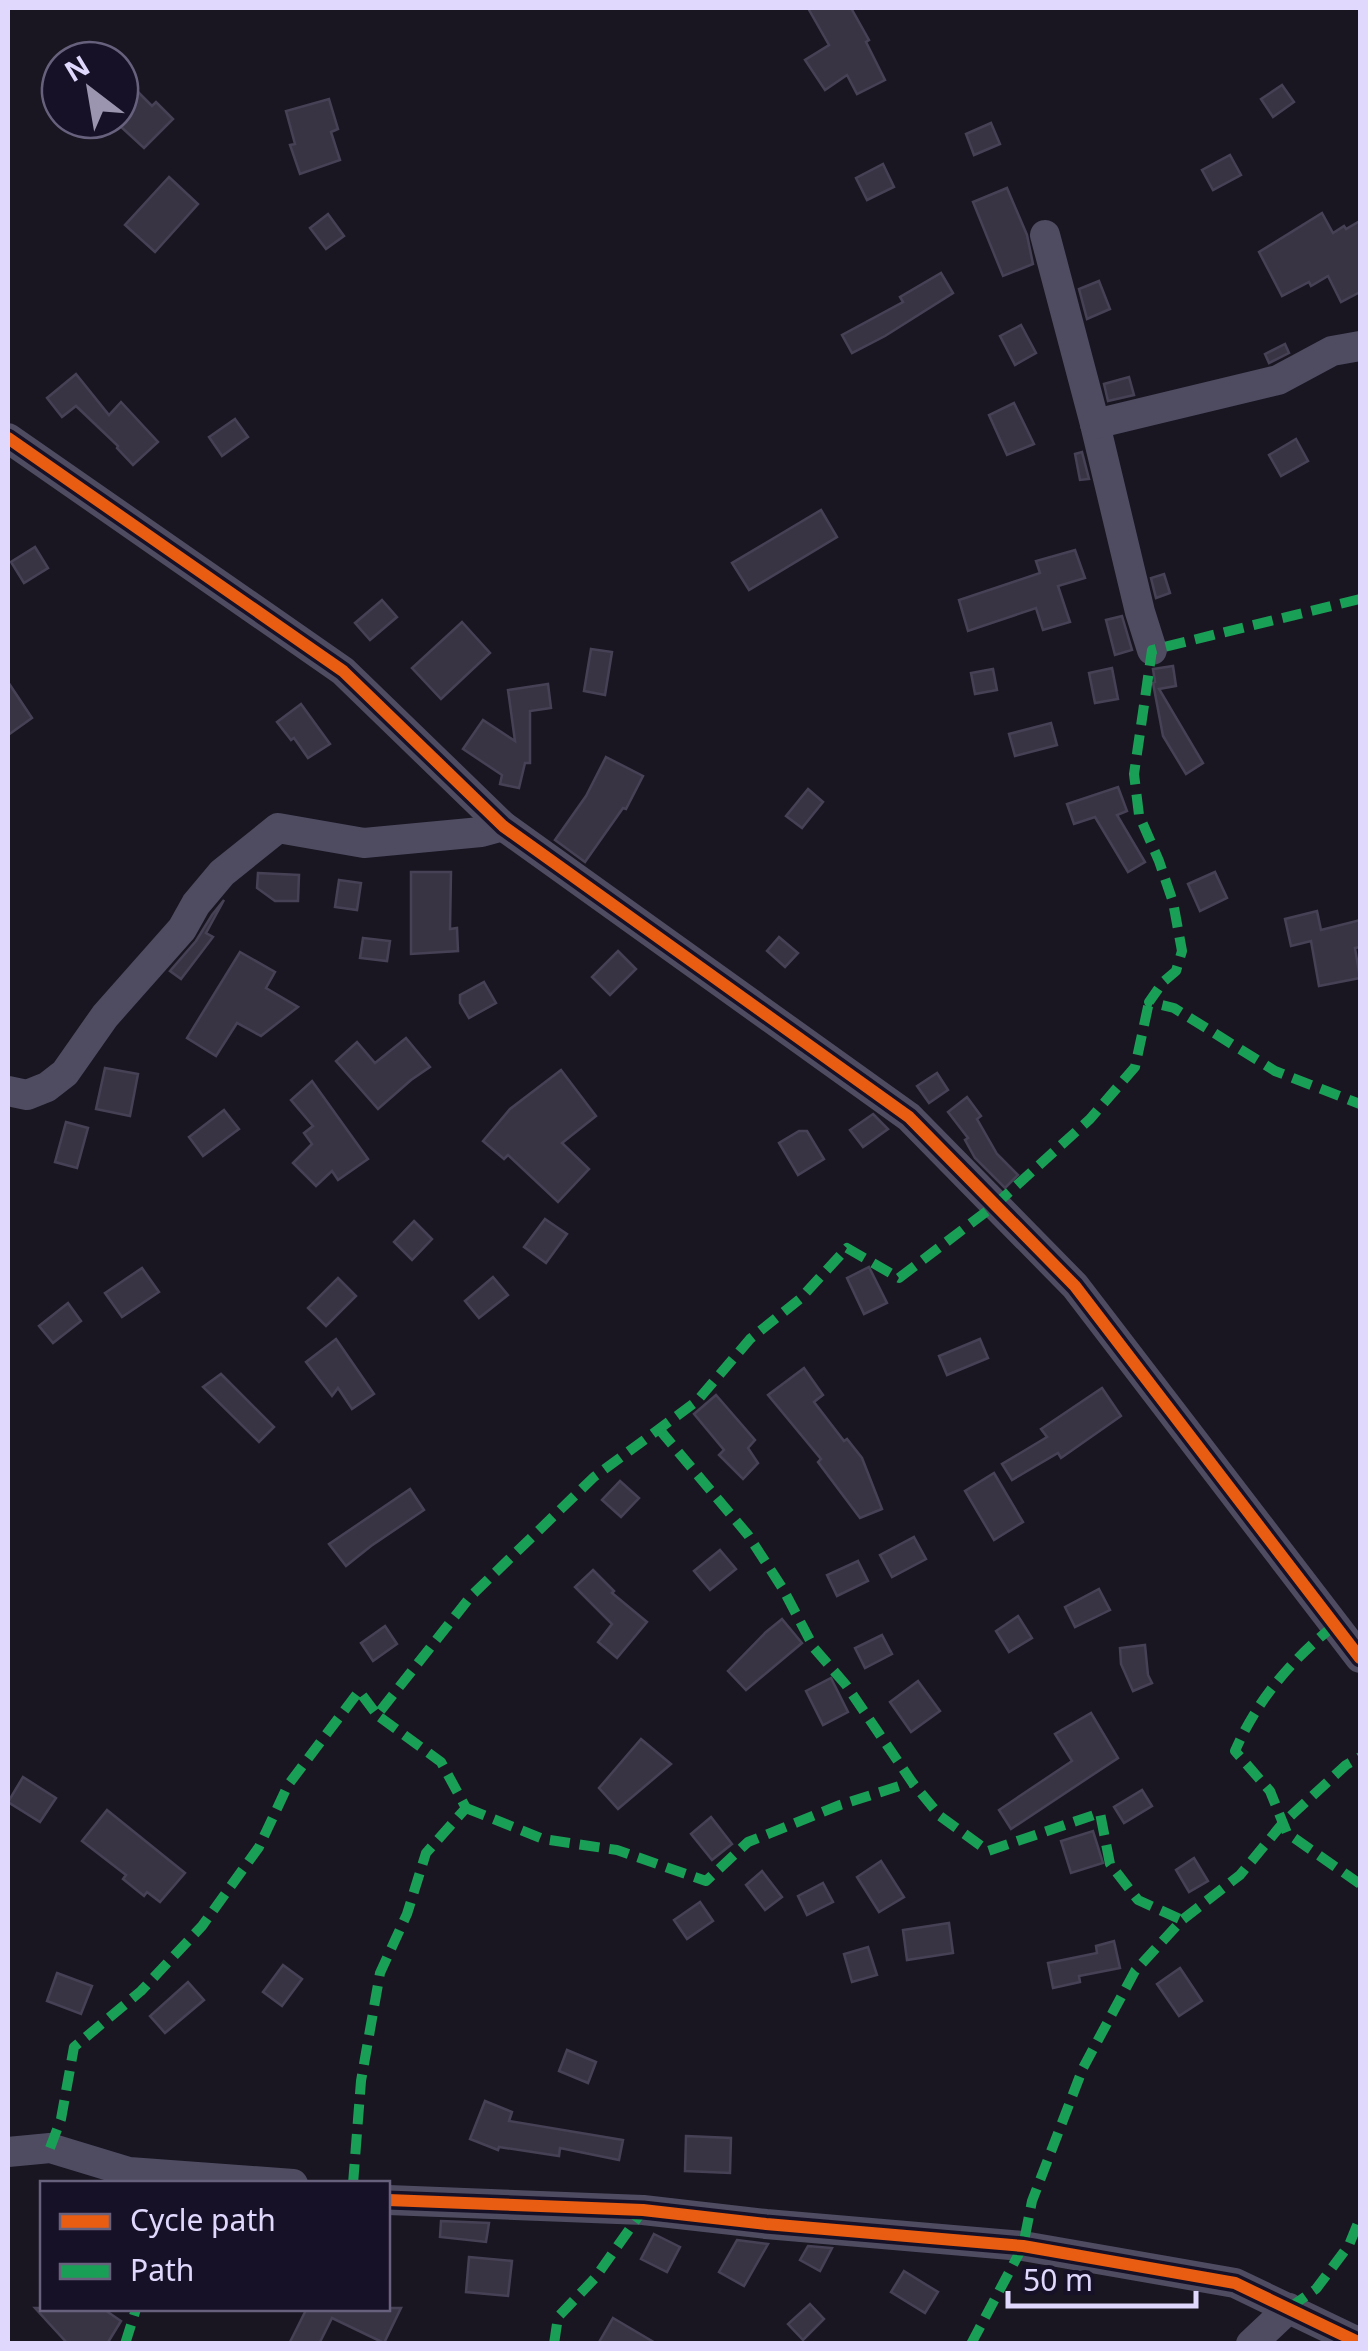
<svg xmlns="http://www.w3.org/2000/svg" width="1368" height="2351" font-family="'Noto Sans',sans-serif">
<rect width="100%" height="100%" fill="#191622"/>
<g fill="#393444" stroke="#474155" stroke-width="2.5">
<polygon points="808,8 851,8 869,40 866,42 885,80 857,94 847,75 825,90 805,60 829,45"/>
<polygon points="120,74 152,106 156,102 173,119 144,148 120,126"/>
<polygon points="1282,85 1294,102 1273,117 1261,99"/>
<polygon points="329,99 338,129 331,132 340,160 300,174 290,145 295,144 286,111"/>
<polygon points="991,123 1000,144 974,155 966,134"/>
<polygon points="1230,155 1241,175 1213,190 1202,170"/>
<polygon points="883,164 894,187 867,200 856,178"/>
<polygon points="169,177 198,204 155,252 125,225"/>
<polygon points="1007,188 1027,235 1033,264 1003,276 973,202"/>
<polygon points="1322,213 1333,233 1344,226 1346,229 1360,221 1360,292 1341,302 1328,276 1311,286 1309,282 1282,296 1259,252"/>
<polygon points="328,214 344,236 326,249 310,228"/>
<polygon points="941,273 953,293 885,336 852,353 842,335 903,302 900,297"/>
<polygon points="1099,281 1110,309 1087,319 1079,289"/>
<polygon points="1021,325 1036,353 1015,365 1000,336"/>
<polygon points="1285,344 1289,353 1269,363 1265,354"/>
<polygon points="76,374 109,415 121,402 158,442 133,465 117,448 118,446 76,406 62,417 47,398"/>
<polygon points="1129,377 1134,395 1108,401 1104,384"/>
<polygon points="1014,403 1034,444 1007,455 989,415"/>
<polygon points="235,419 248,437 222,456 209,437"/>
<polygon points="1296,439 1308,461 1281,476 1269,455"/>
<polygon points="1082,452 1089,479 1080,480 1075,454"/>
<polygon points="821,510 837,537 749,590 732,563"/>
<polygon points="35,547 48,568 24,583 11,562"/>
<polygon points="1075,550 1085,578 1058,586 1070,622 1043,630 1036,608 968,631 959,600 1040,573 1036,561"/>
<polygon points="1164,574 1170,593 1156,598 1151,578"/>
<polygon points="382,600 397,617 370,640 355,623"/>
<polygon points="1122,616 1132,650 1115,655 1106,620"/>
<polygon points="462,622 490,653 441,699 412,668"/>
<polygon points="591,649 612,652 605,695 584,691"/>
<polygon points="1173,666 1176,686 1159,689 1203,763 1186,774 1163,736 1153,683 1155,682 1153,669"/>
<polygon points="1112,668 1118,699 1095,703 1089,673"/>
<polygon points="993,669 997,690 975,694 971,673"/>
<polygon points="8,682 32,718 8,735"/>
<polygon points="548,684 551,708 530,711 530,763 525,763 519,788 500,784 502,775 463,749 483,720 515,741 508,690"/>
<polygon points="301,704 330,744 308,758 294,738 291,740 277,722"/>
<polygon points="1051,723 1057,745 1015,756 1009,734"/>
<polygon points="606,757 643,776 626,809 623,808 585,862 555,840 586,796"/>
<polygon points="1118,787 1127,811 1117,815 1145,862 1128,872 1095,817 1074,824 1067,804"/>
<polygon points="808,789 823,802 802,828 786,816"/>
<polygon points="411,872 451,872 450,929 457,928 458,951 411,954"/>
<polygon points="1215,872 1227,898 1200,911 1188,884"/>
<polygon points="258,873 299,875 298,901 275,901 257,888"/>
<polygon points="339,880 361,883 357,910 335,907"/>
<polygon points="224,900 206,933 213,937 181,979 170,971 196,941 212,915"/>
<polygon points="1317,911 1321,930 1360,920 1360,947 1355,948 1360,978 1319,986 1311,941 1291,946 1285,919"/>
<polygon points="779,937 798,953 785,967 767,951"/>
<polygon points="363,938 390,941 387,961 360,958"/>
<polygon points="618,951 636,969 610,995 592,977"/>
<polygon points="240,952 275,972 266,988 298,1007 261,1036 237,1023 216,1056 187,1038"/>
<polygon points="484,982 496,1003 469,1018 460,1003 460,995"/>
<polygon points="406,1038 430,1067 411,1080 378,1109 336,1061 357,1042 375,1063"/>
<polygon points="105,1068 138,1074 130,1116 96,1109"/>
<polygon points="561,1070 596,1116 562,1143 589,1169 558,1202 508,1155 504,1159 483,1141 510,1109"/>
<polygon points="937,1073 948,1090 929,1103 917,1086"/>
<polygon points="312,1081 368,1159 338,1180 332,1171 316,1186 293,1163 312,1144 304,1133 313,1126 291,1100"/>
<polygon points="967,1097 981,1116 977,1119 997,1154 1018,1175 1005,1188 975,1158 965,1140 968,1138 948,1112"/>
<polygon points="224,1110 239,1129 203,1156 189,1137"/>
<polygon points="873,1114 888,1129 863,1147 850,1130"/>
<polygon points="66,1122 88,1128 77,1168 55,1162"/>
<polygon points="799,1131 807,1131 824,1159 798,1175 779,1143"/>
<polygon points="545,1219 567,1234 546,1263 524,1247"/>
<polygon points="414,1221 432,1239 412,1260 394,1242"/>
<polygon points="869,1267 887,1303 864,1314 847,1278"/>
<polygon points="142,1268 159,1292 122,1317 105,1293"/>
<polygon points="493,1277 508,1295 479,1318 465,1301"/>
<polygon points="338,1278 356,1296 326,1326 308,1308"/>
<polygon points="68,1303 81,1321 53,1343 39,1326"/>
<polygon points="336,1339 374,1394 352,1409 338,1388 332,1396 306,1362"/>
<polygon points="980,1339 988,1358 947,1375 939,1356"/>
<polygon points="804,1368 823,1395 814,1402 844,1441 847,1439 862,1458 882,1509 860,1518 818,1462 821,1459 768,1395"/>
<polygon points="221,1374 274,1427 259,1442 203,1387"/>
<polygon points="1102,1388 1121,1416 1061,1458 1058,1453 1012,1480 1002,1464 1047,1437 1041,1429"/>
<polygon points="716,1395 755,1440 748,1448 758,1463 743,1479 719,1455 724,1450 694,1414"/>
<polygon points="994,1473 1023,1522 994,1540 965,1491"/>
<polygon points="620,1481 639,1498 621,1517 602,1500"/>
<polygon points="410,1489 424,1510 371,1546 346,1566 329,1544"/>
<polygon points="914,1537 926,1559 892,1577 880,1555"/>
<polygon points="720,1550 736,1569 710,1590 694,1571"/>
<polygon points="858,1561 868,1581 837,1596 827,1575"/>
<polygon points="593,1570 614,1591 612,1593 647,1622 617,1658 598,1642 612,1624 575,1587"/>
<polygon points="1099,1589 1110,1610 1075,1627 1065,1607"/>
<polygon points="1018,1616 1032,1638 1009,1652 996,1631"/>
<polygon points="782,1619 802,1643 746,1690 728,1671 766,1632"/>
<polygon points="385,1626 397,1644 373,1661 361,1643"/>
<polygon points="882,1635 892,1654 865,1668 855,1648"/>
<polygon points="1145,1645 1148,1675 1152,1683 1133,1691 1121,1664 1120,1648"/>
<polygon points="831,1678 848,1712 823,1725 806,1691"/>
<polygon points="918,1681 940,1711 911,1732 890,1702"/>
<polygon points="1091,1713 1118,1758 1011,1829 999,1810 1072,1761 1055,1734"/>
<polygon points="641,1739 671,1764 618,1809 599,1788"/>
<polygon points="23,1777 56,1798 40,1822 8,1802"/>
<polygon points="1142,1790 1152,1806 1124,1823 1114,1807"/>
<polygon points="107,1810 185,1873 160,1902 147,1892 144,1896 123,1879 126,1875 82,1841"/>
<polygon points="711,1817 732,1844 712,1860 691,1834"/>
<polygon points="1093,1831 1103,1863 1071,1873 1061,1841"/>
<polygon points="1194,1858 1208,1881 1189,1892 1176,1870"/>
<polygon points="881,1861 904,1897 879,1912 857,1877"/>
<polygon points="762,1871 782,1897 765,1910 746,1885"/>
<polygon points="823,1883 833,1902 807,1915 798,1896"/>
<polygon points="700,1902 713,1921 687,1939 674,1920"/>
<polygon points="949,1923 953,1953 907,1960 903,1930"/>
<polygon points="1114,1941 1120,1968 1079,1976 1080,1982 1053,1988 1048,1963 1097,1953 1096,1946"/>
<polygon points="868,1947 877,1975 852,1982 844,1954"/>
<polygon points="283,1965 302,1979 282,2006 263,1992"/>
<polygon points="1180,1968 1202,2001 1179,2016 1157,1984"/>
<polygon points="57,1973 92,1986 81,2014 47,2001"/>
<polygon points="188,1982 204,2000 165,2033 150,2016"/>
<polygon points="567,2050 596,2062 588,2083 559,2071"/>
<polygon points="485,2101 512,2112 509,2121 623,2140 619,2160 560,2148 559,2156 499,2147 498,2150 470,2139"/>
<polygon points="686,2136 731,2138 730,2173 685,2171"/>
<polygon points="441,2221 489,2223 486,2242 440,2237"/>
<polygon points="654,2234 680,2247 667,2272 641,2259"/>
<polygon points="737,2240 768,2244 744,2286 719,2272"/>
<polygon points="808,2246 832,2248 820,2271 800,2260"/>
<polygon points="469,2257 512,2261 508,2296 466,2292"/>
<polygon points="904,2271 938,2292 925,2313 891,2292"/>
<polygon points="810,2304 824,2319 803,2340 788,2324"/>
<polygon points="35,2308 102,2308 121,2321 107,2344 68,2344"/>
<polygon points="307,2308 401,2308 384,2343 332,2318 319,2344 289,2344"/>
<polygon points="613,2318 657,2344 598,2344"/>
</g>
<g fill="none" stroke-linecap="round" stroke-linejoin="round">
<g stroke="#4f4c62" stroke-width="30">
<polyline points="1045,235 1095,424 1140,612 1152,650"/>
<polyline points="1095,424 1278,380 1332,351 1360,346"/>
<polyline points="8,438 343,671 503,826 909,1117 1075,1286 1360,1658"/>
<polyline points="8,1091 27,1095 47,1087 65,1073 105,1016 182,929 196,904 222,873 278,828 364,843 481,832 503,826"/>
<polyline points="8,2152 50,2148 129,2172 293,2184"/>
<polyline points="388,2200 643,2210 766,2224 1023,2246 1235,2283 1360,2343"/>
<polyline points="1251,2344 1289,2308"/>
</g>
<g stroke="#1a9f57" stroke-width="10" stroke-dasharray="20 10" stroke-linecap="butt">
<polyline points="1360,599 1152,650 1134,774 1139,815 1159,861 1173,902 1182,951 1176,971 1163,982 1149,1002 1174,1008 1275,1071 1360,1104"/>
<polyline points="659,1429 748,1535 783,1589 814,1648 846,1685 912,1782 940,1816 988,1851 1100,1813 1110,1864 1138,1900 1182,1920"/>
<path d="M 1335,1625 C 1292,1659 1257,1700 1235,1751 L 1270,1791 L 1287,1833 L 1360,1884"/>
<polyline points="466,1808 543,1839 617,1850 706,1881 748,1842 840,1805 912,1782"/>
<polyline points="50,2148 61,2119 74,2047 141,1991 202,1926 259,1847 288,1785 359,1691 377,1715 471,1596 594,1477 697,1401 750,1339 800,1299 847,1248 899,1278 995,1205 1090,1119 1135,1067 1149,1002"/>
<polyline points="353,2184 361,2081 380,1973 407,1914 426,1853 466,1808 441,1762 377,1715"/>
<polyline points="1289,2308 1316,2289 1349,2245 1360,2218"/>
<polyline points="125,2344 136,2309"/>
<polyline points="554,2344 558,2317 595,2278 643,2210"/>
<polyline points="971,2344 1023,2246 1032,2201 1083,2068 1135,1971 1182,1920 1240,1875 1283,1823 1346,1765 1360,1757"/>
</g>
<defs>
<g id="cycleway">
<polyline points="8,438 343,671 503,826 909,1117 1075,1286 1360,1658"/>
<polyline points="388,2200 643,2210 766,2224 1023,2246 1235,2283 1360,2343"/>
</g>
</defs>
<use href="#cycleway" stroke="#171127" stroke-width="19"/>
<use href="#cycleway" stroke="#e95d12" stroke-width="12"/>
</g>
<rect width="1368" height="2351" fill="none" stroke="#e1d9fd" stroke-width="20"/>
<rect x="40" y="2181" width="350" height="130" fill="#171127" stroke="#68617d" stroke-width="2.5"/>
<rect x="60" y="2214" width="50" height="15" fill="#e95d12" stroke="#68617d" stroke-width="2.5"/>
<text x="130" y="2231" font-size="30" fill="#e1d9fd">Cycle path</text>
<rect x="60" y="2264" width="50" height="15" fill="#1a9f57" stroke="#68617d" stroke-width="2.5"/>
<text x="130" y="2281" font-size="30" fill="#e1d9fd">Path</text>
<g transform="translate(90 90) rotate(329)"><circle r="48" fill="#171127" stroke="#68617d" stroke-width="2.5"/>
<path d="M0-8L18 38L0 25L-18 38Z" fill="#9b95b0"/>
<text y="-15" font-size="28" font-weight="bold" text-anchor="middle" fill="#e1d9fd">N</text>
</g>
<path d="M1008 2291v15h188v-15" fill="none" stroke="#e1d9fd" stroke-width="5"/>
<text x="1023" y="2291" font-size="30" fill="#e1d9fd" stroke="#171127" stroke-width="8" paint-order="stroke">50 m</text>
</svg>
